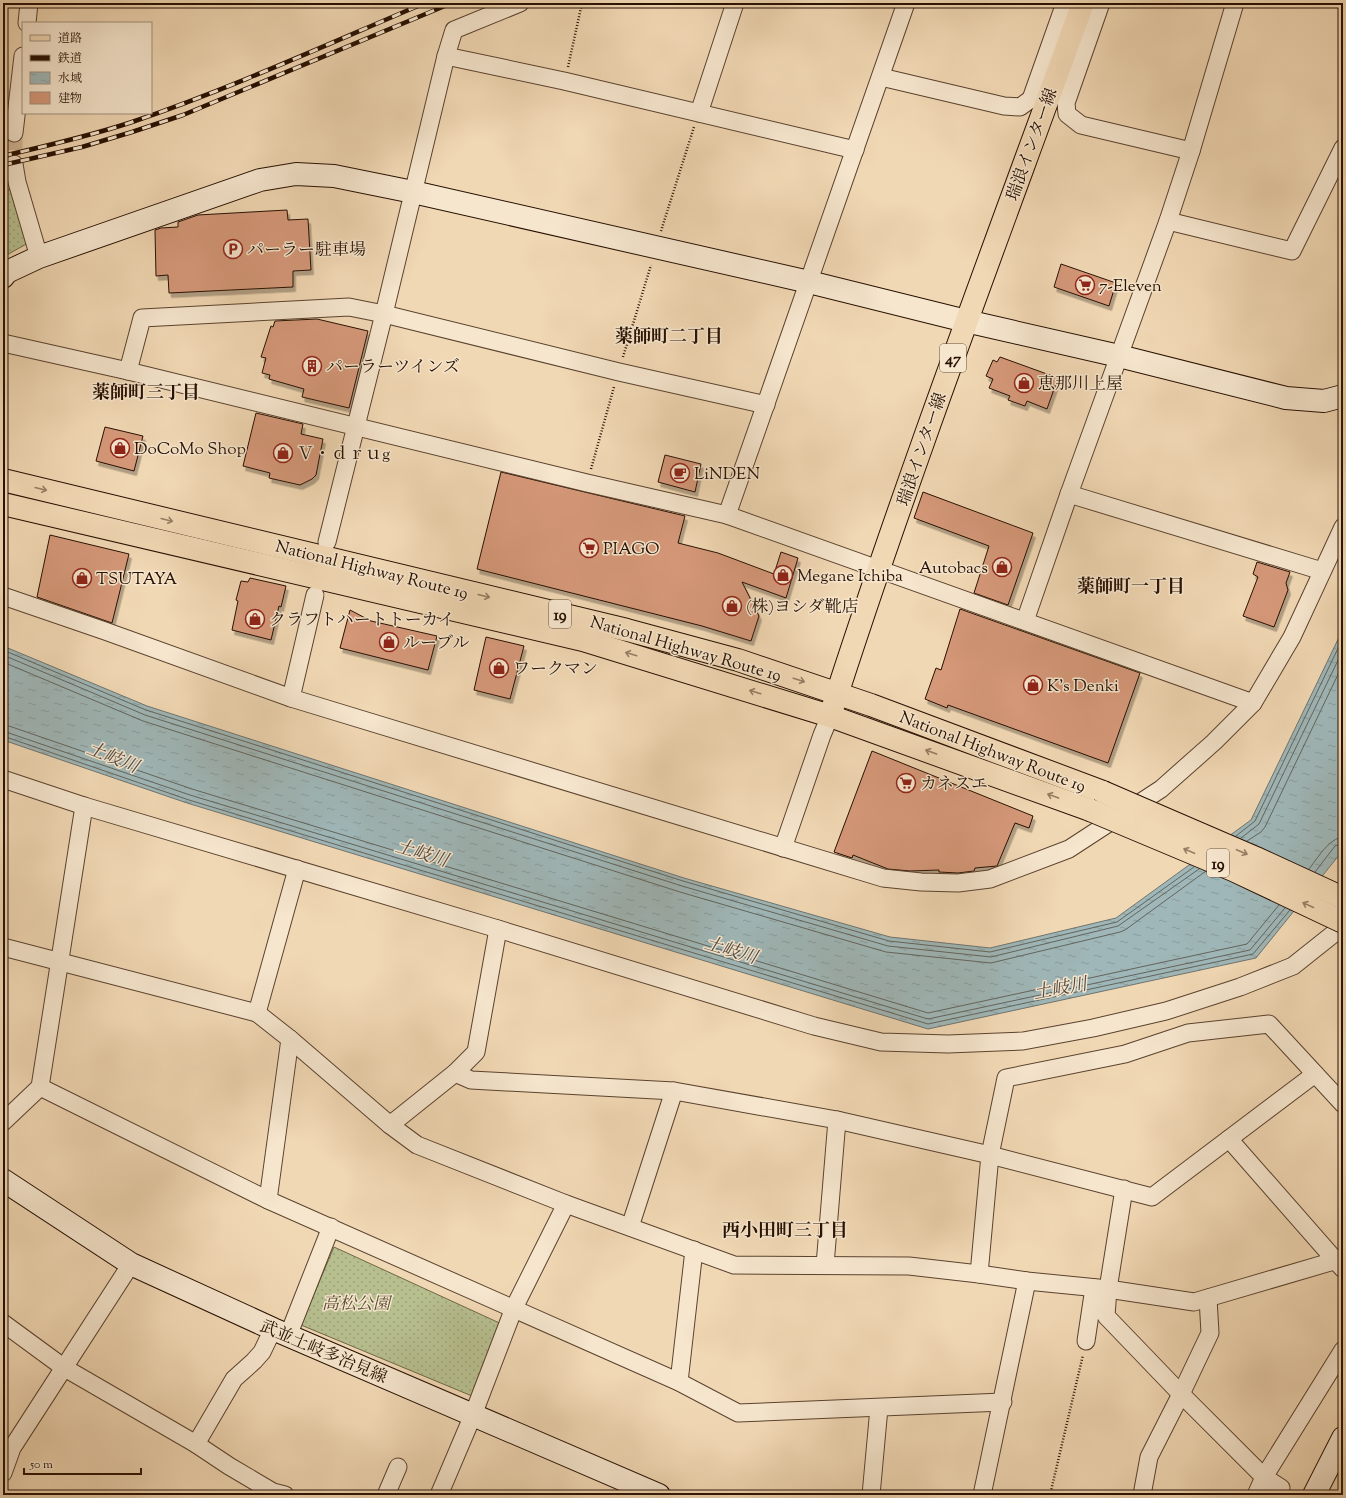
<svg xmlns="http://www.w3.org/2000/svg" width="1346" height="1498" font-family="'Sorts Mill Goudy','Noto Serif JP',serif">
<defs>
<pattern id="grass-dots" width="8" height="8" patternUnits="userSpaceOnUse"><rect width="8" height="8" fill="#b7bf8f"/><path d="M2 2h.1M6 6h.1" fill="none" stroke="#9da37a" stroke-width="1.8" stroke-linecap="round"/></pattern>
<pattern id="water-ripples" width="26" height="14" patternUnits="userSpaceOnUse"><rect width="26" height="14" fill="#9fb7b8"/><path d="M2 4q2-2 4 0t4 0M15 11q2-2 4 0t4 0" fill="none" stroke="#899c9d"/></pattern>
<filter id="shadow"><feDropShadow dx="2.5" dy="4.5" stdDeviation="0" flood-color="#0004"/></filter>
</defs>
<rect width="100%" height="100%" fill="#f1d8b4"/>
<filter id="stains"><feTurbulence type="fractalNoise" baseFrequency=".005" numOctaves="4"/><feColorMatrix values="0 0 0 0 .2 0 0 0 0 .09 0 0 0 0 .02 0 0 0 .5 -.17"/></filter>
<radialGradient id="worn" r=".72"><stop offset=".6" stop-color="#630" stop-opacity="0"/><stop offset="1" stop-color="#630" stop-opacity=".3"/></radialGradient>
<g fill="url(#grass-dots)" stroke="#6f6848">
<polygon points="13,189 30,242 3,257 3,191"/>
<polygon points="334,1247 506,1326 472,1396 301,1325"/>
</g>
<polygon fill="url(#water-ripples)" stroke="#6f746f" points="1343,629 1343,847 1340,854 1256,958 928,1029 187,803 3,740 3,646 147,706 684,878 890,937 990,948 1116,918 1251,820"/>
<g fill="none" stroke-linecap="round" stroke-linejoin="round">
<g stroke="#63645d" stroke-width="1">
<polyline points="3,650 146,710 683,881 889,941 990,952 1117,922 1194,867"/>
<polyline points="3,655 145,715 682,886 888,946 991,957 1118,926 1199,869"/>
<polyline points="3,662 143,721 680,892 886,952 991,963 1120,932 1125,930 1206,871"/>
<polyline points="3,725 9,726 192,789 928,1013 1247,944 1279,905"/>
<polyline points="3,731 190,795 928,1019 1250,950 1285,908"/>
<polyline points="3,736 189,800 928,1024 1253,954 1290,910"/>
<polyline points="1236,836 1255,821 1343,638"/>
<polyline points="1241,838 1259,824 1343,650"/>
<polyline points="1247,841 1261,832 1265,827 1343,664"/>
<path d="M 1309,869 C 1317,859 1329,838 1343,837"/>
<polyline points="1315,872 1335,846 1343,843"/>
</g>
</g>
<g fill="#d59879" stroke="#271002" filter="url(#shadow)">
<polygon points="287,210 288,220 308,219 311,270 293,271 293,287 169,293 168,275 156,276 155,230 161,228 178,227 178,222 198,215"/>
<polygon points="1061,264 1116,283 1109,306 1054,287"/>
<polygon points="317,319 368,331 349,408 302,397 304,389 269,379 270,375 262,373 266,358 261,357 271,326 273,327 275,321"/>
<polygon points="1000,357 1058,378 1047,409 1027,401 1025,406 1008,400 1010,396 989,388 993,379 986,376 993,360 997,362"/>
<polygon points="256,413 303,424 301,434 323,439 316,475 312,479 300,485 269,478 270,473 243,466"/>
<polygon points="105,427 143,436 134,471 96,461"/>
<polygon points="665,455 701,464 695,492 658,482"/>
<polygon points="501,472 685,516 678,543 718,553 774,574 781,552 798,558 786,598 742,582 759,616 751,641 702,626 477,569"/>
<polygon points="923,492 1033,533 1008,605 974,593 989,546 914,518"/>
<polygon points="50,535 129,554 112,623 37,597"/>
<polygon points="1257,562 1290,572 1286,583 1288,590 1274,627 1243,616 1258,577 1253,574"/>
<polygon points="250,578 286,586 281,607 279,606 271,640 232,630 238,601 236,600 241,581 248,582"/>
<polygon points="960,609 1140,673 1108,763 948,705 947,708 925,699 936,668 941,670"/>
<polygon points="350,610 371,621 437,636 428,670 340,648"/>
<polygon points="486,637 524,646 510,699 474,690"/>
<polygon points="872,751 1033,816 1029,828 1015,823 997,866 975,868 974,871 958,873 939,872 939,870 910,871 888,869 853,855 852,858 834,852"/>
</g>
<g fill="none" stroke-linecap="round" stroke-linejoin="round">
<polyline stroke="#d3ba99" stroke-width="17" stroke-dasharray="17 8" stroke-linecap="butt" points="14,133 14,164"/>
<defs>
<g id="street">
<polyline points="1101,3 1066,103 1067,114 1081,125 1191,151"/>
<polyline points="27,23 29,3"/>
<polyline points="446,56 564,81 855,150"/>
<polyline points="881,77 1004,106 1020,107 1031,99 1065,3"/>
<polyline points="699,113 735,3"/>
<polyline points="14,133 23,56"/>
<polyline points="14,164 17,182 39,257"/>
<polyline points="1168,221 1292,251 1343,148"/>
<polyline points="3,343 128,371 587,483 727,515 1253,703"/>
<polyline points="128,371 142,318 349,307 384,314 619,372 766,405"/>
<polyline points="1069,494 1322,571"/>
<polyline points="727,515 906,3"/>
<polyline points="327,542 384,314 446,56 454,30 520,3"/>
<polyline points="3,596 105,631 291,698 883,878 921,882 958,883 990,879 1069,849 1161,789 1214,742 1253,703 1292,637 1343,527"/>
<polyline points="1025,621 1069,494 1168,221 1191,151 1235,3"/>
<polyline points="291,698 315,595"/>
<polyline points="3,779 84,806 498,929 814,1026 881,1042 948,1044 1023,1041 1093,1028 1166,1011 1240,987 1293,966 1337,931 1343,925"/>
<polyline points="783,848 822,735 830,716"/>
<polyline points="3,947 257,1013 290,1039 390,1125 417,1145 566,1204 734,1265 909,1266 979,1274 1027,1281 1108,1289 1194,1302 1334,1261"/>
<polyline points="257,1013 297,869"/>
<polyline points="455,1073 471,1080 674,1091 837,1120 990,1155 1152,1197 1315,1074"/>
<polyline points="40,1087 268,1200 679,1382 738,1413 1003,1402"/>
<polyline points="3,1122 40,1087 84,806"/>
<polyline points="390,1125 455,1073 476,1052 498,929"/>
<polyline points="1229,1139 1343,1269"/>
<polyline points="1124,1189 1108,1289 1106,1316 1181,1394 1264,1477 1281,1488"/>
<polyline points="268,1200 290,1039"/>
<polyline points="630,1227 674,1091"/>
<polyline points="825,1265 837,1120"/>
<polyline points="979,1274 990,1155 1006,1078 1125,1054 1188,1033 1269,1024 1343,1104"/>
<polyline points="3,1323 63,1367 196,1444 229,1466 273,1492 285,1495"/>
<polyline points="288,1336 331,1227"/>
<polyline points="1086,1341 1094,1288"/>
<polyline points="679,1382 694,1250"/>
<polyline points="196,1444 234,1379 254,1361 262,1352 273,1329"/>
<polyline points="3,1473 12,1448 131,1264"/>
<polyline points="386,1495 398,1467"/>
<polyline points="439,1495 473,1415 514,1308 566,1204"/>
<polyline points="871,1495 879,1408"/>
<polyline points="982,1495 1027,1281"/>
<polyline points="1142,1495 1149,1457 1181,1394 1210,1333 1208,1298"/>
<polyline points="1256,1495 1264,1477 1343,1350"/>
</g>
<g id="secondary">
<polyline points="3,277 7,272 39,257 260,180 296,174 334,176 413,192 809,282 966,321 1119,356 1286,398 1324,401 1343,396"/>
<polyline points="3,1180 131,1264 273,1329 659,1495"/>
<polyline points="1314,1495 1343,1438"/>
</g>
<path id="primary" d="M 830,716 C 907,476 997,240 1083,3"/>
<g id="highway">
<polyline points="3,480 627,630 738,660 871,705 1103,792"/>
<polyline points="3,504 583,640 830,716 1090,810"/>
</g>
</defs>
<use href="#street" stroke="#5a422e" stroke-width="19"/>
<use href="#secondary" stroke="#271002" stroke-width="24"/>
<use href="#primary" stroke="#271002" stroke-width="24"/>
<use href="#highway" stroke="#271002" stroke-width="24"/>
<g stroke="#271002" stroke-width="2.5" stroke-dasharray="1 2" stroke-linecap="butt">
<polyline points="568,67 582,3"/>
<polyline points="661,231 694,127"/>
<polyline points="623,357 651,265"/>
<polyline points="591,469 614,387"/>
<polyline points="1050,1495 1083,1355"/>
</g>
<use href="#street" stroke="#f6e6ce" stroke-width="17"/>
<use href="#secondary" stroke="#f6e6ce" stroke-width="22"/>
<use href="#primary" stroke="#f1d8b4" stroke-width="22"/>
<use href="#highway" stroke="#f1d8b4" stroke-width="22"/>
<defs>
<g id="rail">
<path d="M 3,156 C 46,146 90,136 132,122 C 232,88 328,44 425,3"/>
<polyline points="3,165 82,147 132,132 183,115 452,3"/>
</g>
</defs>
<use href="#rail" stroke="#271002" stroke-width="4.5"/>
<use href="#rail" stroke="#f6e6ce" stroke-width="3" stroke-dasharray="9" stroke-linecap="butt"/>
<defs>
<g id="highway-bridge">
<polyline points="1103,792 1256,858 1343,898"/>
<polyline points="1090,810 1233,870 1343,922"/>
</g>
</defs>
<use href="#highway-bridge" stroke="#271002" stroke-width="24" stroke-linecap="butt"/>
<use href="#highway-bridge" stroke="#f1d8b4" stroke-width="22"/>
</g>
<defs><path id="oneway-shaft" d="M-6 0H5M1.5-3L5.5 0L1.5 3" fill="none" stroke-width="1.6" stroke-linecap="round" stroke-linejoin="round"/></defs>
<g stroke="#967e64">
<use href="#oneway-shaft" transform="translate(41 489) rotate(14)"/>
<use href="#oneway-shaft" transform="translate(167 520) rotate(14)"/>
<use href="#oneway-shaft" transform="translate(484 596) rotate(14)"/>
<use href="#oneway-shaft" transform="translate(631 654) rotate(-163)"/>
<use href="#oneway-shaft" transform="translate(799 680) rotate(18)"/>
<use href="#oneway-shaft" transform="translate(755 692) rotate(-163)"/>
<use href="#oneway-shaft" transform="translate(931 752) rotate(-160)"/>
<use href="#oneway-shaft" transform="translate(1053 796) rotate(-160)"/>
<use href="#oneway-shaft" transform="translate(1189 851) rotate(-157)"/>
<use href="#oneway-shaft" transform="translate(1242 852) rotate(23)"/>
<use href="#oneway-shaft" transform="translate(1308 905) rotate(-155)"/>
</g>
<defs>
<symbol id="parking-ring" viewBox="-11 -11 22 22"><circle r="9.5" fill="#f6e6ce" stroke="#8f2418" stroke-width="1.5"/><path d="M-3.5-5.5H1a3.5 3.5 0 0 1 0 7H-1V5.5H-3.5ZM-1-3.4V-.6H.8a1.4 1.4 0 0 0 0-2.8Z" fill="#8f2418"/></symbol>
<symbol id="supermarket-ring" viewBox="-11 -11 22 22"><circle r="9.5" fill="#f6e6ce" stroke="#8f2418" stroke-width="1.5"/><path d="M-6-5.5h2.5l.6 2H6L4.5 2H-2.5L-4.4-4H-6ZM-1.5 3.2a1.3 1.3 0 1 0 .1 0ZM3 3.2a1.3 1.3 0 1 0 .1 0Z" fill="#8f2418"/></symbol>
<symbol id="building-ring" viewBox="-11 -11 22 22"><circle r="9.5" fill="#f6e6ce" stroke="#8f2418" stroke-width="1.5"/><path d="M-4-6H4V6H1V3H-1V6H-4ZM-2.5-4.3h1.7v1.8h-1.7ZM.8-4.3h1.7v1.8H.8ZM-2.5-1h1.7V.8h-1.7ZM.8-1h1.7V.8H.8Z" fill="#8f2418"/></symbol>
<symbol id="shop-ring" viewBox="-11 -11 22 22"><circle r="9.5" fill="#f6e6ce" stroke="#8f2418" stroke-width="1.5"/><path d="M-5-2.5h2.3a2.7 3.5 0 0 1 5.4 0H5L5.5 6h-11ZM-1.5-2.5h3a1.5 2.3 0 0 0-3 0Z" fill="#8f2418"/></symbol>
<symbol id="cafe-ring" viewBox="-11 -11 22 22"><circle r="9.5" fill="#f6e6ce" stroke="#8f2418" stroke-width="1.5"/><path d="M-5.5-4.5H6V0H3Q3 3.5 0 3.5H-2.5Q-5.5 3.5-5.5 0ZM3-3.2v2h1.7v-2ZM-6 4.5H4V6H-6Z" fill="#8f2418"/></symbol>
</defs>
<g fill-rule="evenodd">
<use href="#parking-ring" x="222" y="238" width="22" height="22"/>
<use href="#supermarket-ring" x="1074" y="274" width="22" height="22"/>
<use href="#building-ring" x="301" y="355" width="22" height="22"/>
<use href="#shop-ring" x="1013" y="372" width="22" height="22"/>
<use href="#shop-ring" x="109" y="437" width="22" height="22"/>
<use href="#shop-ring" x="272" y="442" width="22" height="22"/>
<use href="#cafe-ring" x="669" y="462" width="22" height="22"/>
<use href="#supermarket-ring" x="578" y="537" width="22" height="22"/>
<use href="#shop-ring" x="991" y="556" width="22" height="22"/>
<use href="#shop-ring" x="772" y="564" width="22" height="22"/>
<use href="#shop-ring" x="71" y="567" width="22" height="22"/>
<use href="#shop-ring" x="721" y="595" width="22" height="22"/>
<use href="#shop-ring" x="244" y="608" width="22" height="22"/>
<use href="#shop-ring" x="378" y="631" width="22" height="22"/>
<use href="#shop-ring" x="488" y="657" width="22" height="22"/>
<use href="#shop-ring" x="1022" y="674" width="22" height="22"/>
<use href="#supermarket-ring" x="895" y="772" width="22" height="22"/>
</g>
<g text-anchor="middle" stroke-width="3" stroke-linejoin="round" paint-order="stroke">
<g fill="#f6e6ce" stroke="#65503f" stroke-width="1">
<rect x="940" y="344" width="26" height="28" rx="3"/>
<rect x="549" y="600" width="22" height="28" rx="3"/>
<rect x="1207" y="849" width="22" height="28" rx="3"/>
</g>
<g font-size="16" font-weight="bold" fill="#271002">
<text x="953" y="364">47</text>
<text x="560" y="620">19</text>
<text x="1218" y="869">19</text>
</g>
<g font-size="17" fill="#271002" stroke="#f6e6ce">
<text transform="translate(1031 144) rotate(-70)" y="6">瑞浪インター線</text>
<text transform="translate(921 449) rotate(-71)" y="6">瑞浪インター線</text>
<text transform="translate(372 569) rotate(14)" y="6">National Highway Route 19</text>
<text transform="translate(686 648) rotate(16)" y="6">National Highway Route 19</text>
<text transform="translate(993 751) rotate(21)" y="6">National Highway Route 19</text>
<text transform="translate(324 1351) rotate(23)" y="6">武並土岐多治見線</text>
</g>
<g font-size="17" fill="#271002" stroke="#f6e6ce" text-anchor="start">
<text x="247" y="255">パーラー駐車場</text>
<text x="1099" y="291">7-Eleven</text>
<text x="326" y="372">パーラーツインズ</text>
<text x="1038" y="389">恵那川上屋</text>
<text x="134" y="454">DoCoMo Shop</text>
<text x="297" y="459">Ｖ・ｄｒｕg</text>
<text x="694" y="479">LiNDEN</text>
<text x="603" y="554">PIAGO</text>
<text x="988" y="573" text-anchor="end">Autobacs</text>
<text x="797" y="581">Megane Ichiba</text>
<text x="96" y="584">TSUTAYA</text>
<text x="746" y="612">(株)ヨシダ靴店</text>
<text x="269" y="625">クラフトハートトーカイ</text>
<text x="403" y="648">ルーブル</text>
<text x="513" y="674">ワークマン</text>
<text x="1047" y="691">K's Denki</text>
<text x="920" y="789">カネスエ</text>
</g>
<g font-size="17" font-style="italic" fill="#594d33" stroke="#f6e6ce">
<text x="356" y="1309">高松公園</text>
</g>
<g font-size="18" font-weight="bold" fill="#271002" stroke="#f6e6ce">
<text x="669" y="342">薬師町二丁目</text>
<text x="146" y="398">薬師町三丁目</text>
<text x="1131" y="592">薬師町一丁目</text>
<text x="785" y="1236">西小田町三丁目</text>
</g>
<g font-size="18" font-style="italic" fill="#514a42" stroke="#f6e6ce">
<text transform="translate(113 757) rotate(22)" y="6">土岐川</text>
<text transform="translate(422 853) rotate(17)" y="6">土岐川</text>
<text transform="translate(731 950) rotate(17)" y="6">土岐川</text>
<text transform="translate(1060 988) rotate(-10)" y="6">土岐川</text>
</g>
</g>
<rect width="1346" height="1498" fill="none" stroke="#f1d8b4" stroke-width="16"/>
<rect x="4" y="4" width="1338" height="1490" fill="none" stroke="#271002" stroke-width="2"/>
<rect x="8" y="8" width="1330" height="1482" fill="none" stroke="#271002"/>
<rect x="22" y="22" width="130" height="92" fill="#f6e6ce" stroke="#a3907c"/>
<rect x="30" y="35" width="20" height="6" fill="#f1d8b4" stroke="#a3907c"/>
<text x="58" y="42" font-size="12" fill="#271002">道路</text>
<rect x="30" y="55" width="20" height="6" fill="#271002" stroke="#a3907c"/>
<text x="58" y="62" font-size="12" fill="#271002">鉄道</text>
<rect x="30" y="72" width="20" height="12" fill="url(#water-ripples)" stroke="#a3907c"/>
<text x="58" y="82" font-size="12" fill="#271002">水域</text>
<rect x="30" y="92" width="20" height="12" fill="#d59879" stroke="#a3907c"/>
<text x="58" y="102" font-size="12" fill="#271002">建物</text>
<path d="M24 1468v6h117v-6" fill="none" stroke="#271002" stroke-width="2"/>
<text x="30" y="1468" font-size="12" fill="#271002" stroke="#f6e6ce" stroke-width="3" paint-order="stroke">50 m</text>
<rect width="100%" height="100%" filter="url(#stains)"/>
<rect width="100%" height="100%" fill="url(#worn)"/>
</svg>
